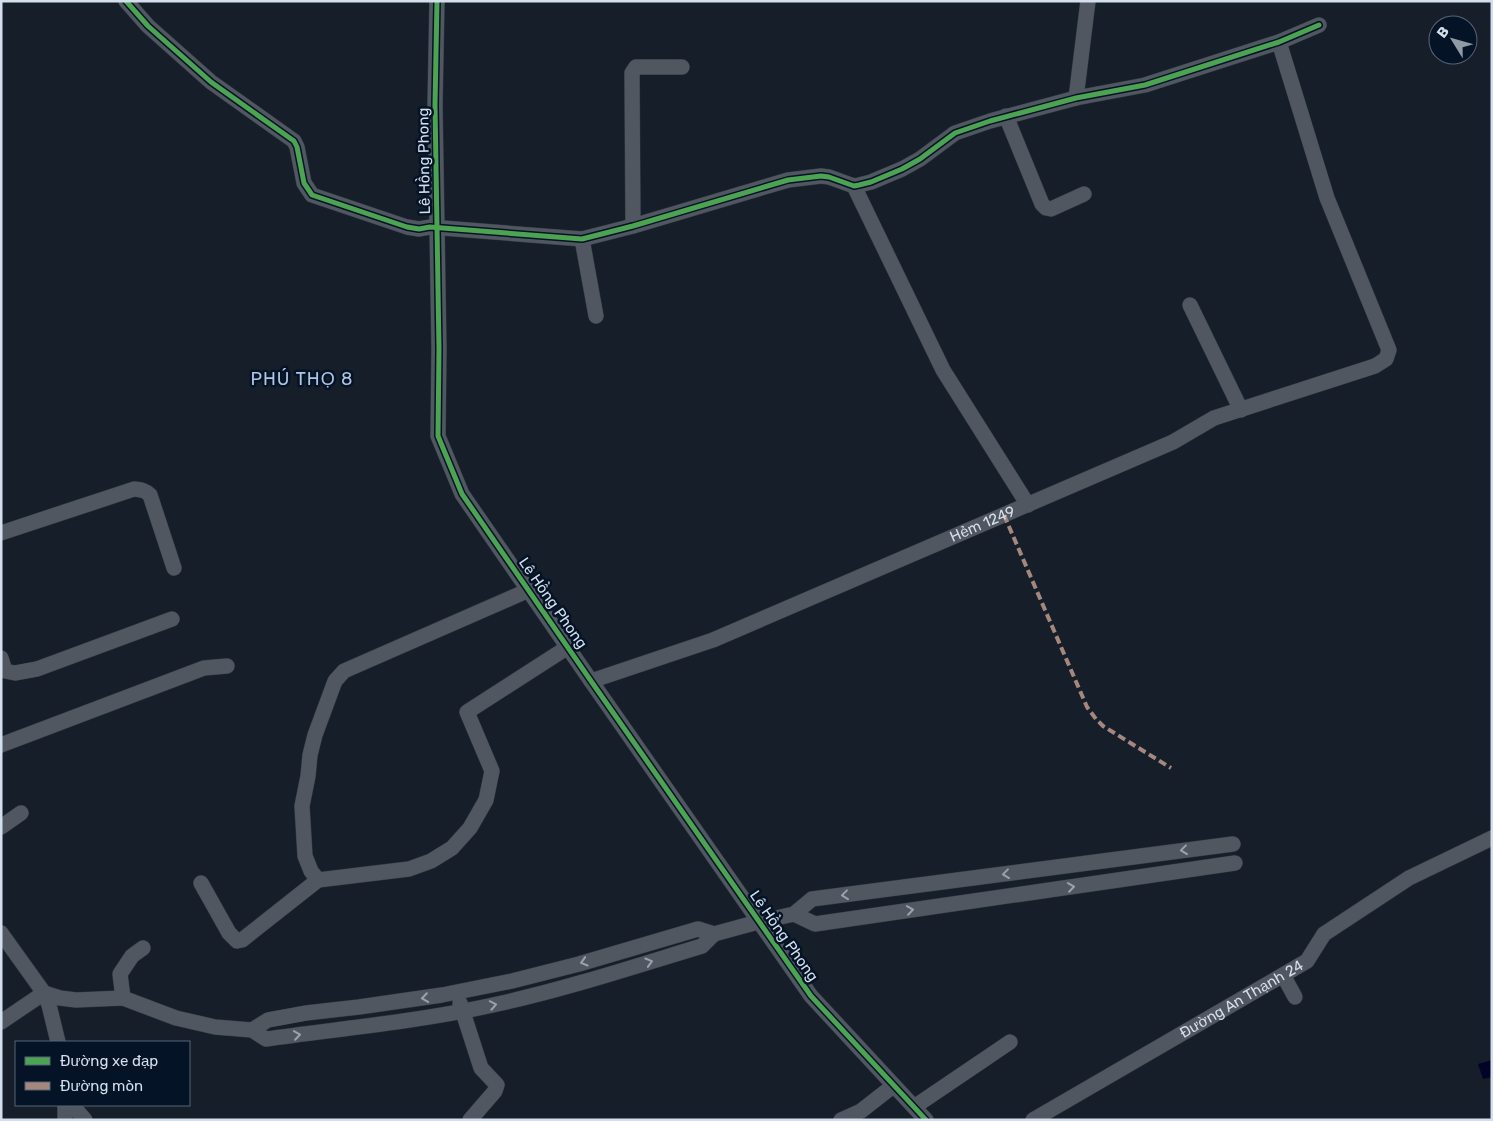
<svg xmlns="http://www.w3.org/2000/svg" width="1493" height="1121" font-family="Rubik,sans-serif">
<rect width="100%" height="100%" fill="#151e29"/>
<polygon fill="#020327" points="1492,1060 1492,1077 1483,1079 1478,1064"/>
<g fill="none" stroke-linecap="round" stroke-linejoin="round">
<defs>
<g id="minor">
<polyline points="126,1 148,26 211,82 294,141 297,147 304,183 312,195 407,227 419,229 430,227 582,239 633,226 788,180 821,176 829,177 854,186 859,185 871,182 902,169 920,159 955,133 990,121 1076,98 1145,85 1279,42 1319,25"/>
<polyline points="437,1 435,105 439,349 438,436 462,494 591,681 811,996 926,1120"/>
<polyline points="1076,98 1088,1"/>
<polyline points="1006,116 1042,204 1046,208 1051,209 1084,194"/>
<polyline points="854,186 943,370 1028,505"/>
<polyline points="633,226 632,73 636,67 682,67"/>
<polyline points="582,239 596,316"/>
<polyline points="1190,305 1241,410"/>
<path d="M 1,533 L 134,489 C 141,490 145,490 150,495 L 174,568"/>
<polyline points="1,658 5,671 15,673 37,669 172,619"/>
<path id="s1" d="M 591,681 L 713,640 L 1173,442 L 1214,418 L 1375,366 L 1386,359 L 1389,350 L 1327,198 L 1279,42"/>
<polyline points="1,745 204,668 227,666"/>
<polyline points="1,827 21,813"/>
<polyline points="318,880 409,869 431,861 452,848 470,828 486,800 492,771 467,712 568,647"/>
<polyline points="201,883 229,933 237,941 242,940 318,880 311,871 305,856 302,806 308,776 310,755 315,735 335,681 344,671 529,590"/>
<polyline points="794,914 815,924 1235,863"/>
<polyline points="1,933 44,993 49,1005 58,1042"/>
<polyline points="714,934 758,922 794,914 812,899 1233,844"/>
<polyline points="1283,975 1295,997"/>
<polyline points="123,998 120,974 132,956 143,948"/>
<polyline points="460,1003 481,1068 497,1085 495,1091 470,1120"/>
<path d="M 1,1022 L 44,993 L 60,998 L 76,1000 L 123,998 L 176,1018 L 215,1027 L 252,1030 L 266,1039 C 345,1028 424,1021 502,1003 C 569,988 636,966 702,946 L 714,934 L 698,929 L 579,964 L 512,981 L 442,995 L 359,1007 L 306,1013 L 268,1020 L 252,1030"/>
<polyline points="65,1105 65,1120"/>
<polyline points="72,1105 85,1120"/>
<polyline points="914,1107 1010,1042"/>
<polyline points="841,1120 861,1111 893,1086"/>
<path id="s2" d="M 1033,1120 L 1307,961 L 1324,934 L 1409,878 L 1492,838"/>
</g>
</defs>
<use href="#minor" stroke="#323841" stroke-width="16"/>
<use href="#minor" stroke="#505760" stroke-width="15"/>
<polyline stroke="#a5887d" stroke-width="4" stroke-dasharray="8 4" stroke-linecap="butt" points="1004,515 1087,707 1096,719 1103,726 1171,768"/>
<defs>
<g id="cycleway">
<polyline points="126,1 148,26 211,82 294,141 297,147 304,183 312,195 407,227 419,229 430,227 582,239 633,226 788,180 821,176 829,177 854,186 859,185 871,182 902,169 920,159 955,133 990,121 1076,98 1145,85 1279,42 1319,25"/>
<polyline points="437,1 435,105 439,349 438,436 462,494 591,681 811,996 926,1120"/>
</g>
</defs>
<use href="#cycleway" stroke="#051327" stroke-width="8"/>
<use href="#cycleway" stroke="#4ca352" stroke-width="5"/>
</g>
<defs><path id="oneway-chevron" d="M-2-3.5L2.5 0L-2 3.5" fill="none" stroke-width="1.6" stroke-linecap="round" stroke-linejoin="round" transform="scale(1.25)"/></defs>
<g stroke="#99a2ae">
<use href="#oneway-chevron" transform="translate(1184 850) rotate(173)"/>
<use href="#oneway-chevron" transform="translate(1006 874) rotate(173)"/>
<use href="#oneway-chevron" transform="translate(1071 887) rotate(-8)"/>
<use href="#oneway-chevron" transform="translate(845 895) rotate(173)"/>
<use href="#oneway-chevron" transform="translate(910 910) rotate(-8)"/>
<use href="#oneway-chevron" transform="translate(584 962) rotate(164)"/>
<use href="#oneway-chevron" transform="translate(649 962) rotate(-17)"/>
<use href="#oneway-chevron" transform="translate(425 998) rotate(172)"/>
<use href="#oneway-chevron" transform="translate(493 1005) rotate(-11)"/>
<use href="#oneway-chevron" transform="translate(297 1035) rotate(-8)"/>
</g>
<g text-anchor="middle" stroke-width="5" stroke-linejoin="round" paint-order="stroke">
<g font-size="15" fill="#d4dfed" stroke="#051327">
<text transform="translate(424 161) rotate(-91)" y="5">Lê Hồng Phong</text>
<text dy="5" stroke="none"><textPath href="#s1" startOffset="422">Hẻm 1249</textPath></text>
<text transform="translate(553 603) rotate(55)" y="5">Lê Hồng Phong</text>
<text transform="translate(784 936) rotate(55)" y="5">Lê Hồng Phong</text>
<text dy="5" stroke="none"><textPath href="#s2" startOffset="241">Đường An Thạnh 24</textPath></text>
</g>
<g font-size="18" letter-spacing="1" fill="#b0c5e1" stroke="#051327">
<text x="302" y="385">PHÚ THỌ 8</text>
</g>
</g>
<rect width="1493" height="1121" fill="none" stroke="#d4dfed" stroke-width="5"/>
<rect x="15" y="1041" width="175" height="65" fill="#051327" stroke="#586576"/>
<rect x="25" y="1057" width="25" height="8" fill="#4ca352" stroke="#586576"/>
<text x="60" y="1066" font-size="15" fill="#d4dfed">Đường xe đạp</text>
<rect x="25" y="1082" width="25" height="8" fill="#a5887d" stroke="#586576"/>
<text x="60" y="1091" font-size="15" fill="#d4dfed">Đường mòn</text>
<g transform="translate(1453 40) rotate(307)"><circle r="24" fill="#051327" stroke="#586576"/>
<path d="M0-4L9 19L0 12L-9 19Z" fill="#919ba8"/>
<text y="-8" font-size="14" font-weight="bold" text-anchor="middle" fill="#d4dfed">B</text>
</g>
</svg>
